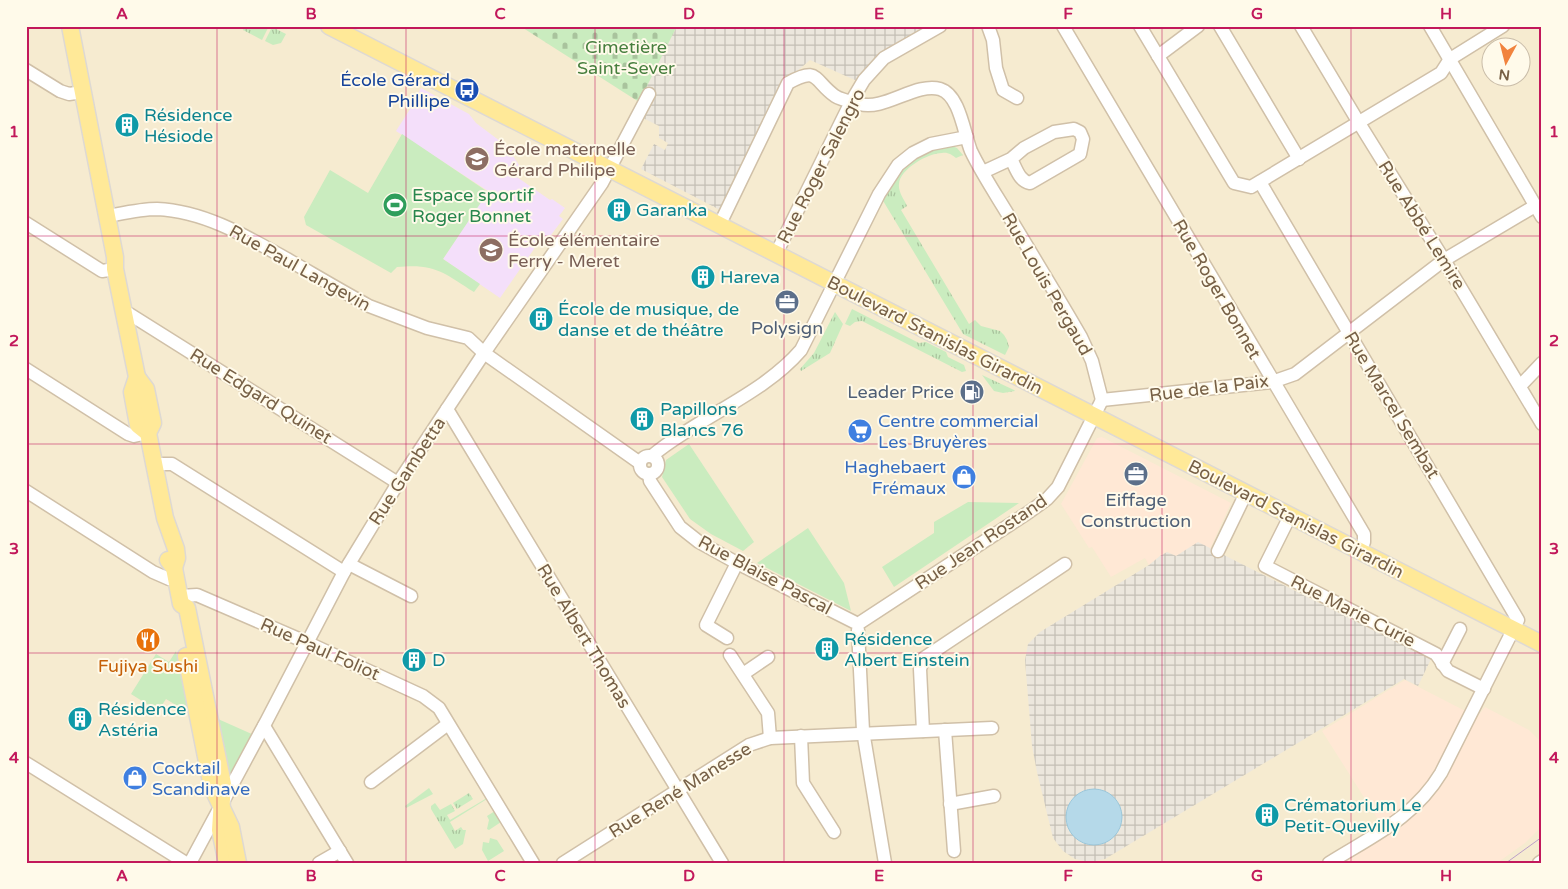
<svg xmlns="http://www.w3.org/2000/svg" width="1568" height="889" font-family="'Varela Round',sans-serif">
<defs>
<pattern id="industrial-grid" width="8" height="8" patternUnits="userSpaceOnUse" patternTransform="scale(1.25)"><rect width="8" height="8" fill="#ece7dd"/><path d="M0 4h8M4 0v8" fill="none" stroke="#c4bfb5"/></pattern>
<pattern id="grass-tufts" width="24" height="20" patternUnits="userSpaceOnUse" patternTransform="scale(1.25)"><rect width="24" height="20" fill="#caecbf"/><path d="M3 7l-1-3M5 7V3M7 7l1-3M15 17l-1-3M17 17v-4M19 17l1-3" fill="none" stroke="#a9c39d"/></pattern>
<pattern id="cemetery-stones" width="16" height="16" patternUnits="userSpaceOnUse" patternTransform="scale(1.25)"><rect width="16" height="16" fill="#caecbf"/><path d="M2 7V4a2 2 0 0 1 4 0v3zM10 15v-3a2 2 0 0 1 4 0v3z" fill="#a9c39d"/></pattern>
</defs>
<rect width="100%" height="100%" fill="#fef7e2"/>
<path fill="#f6ebd0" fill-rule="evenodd" d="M 26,26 L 1542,26 L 1542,863 L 26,863 ZM 1490,48 L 1520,48 L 1520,78 L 1490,78 Z"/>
<g fill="#ffe8d5">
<polygon points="1102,437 1231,503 1210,549 1198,543 1176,556 1167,552 1160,556 1149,565 1145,558 1111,577 1092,547 1089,548 1061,504 1097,438"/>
<polygon points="1405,680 1477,717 1485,707 1529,730 1542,743 1542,826 1525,843 1497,863 1343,863 1388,835 1322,731"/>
</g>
<g fill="url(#industrial-grid)" fill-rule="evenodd">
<polygon points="677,26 926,26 885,52 857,81 810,60 795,73 784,79 722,209 720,210 641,169 654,144 665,150 668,143 659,138 659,126 643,118 644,92"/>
<path d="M 1198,542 L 1431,659 L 1418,686 L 1404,679 L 1105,859 L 1090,862 L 1075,859 L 1063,851 L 1053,838 L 1037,772 L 1032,746 L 1025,660 L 1028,644 L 1040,632 L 1149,565 L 1160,556 L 1167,552 L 1176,556 ZM 1089,789 L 1096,789 L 1117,800 L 1122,812 L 1122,818 L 1071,834 L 1066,819 L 1068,807 L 1076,796 Z"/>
</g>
<polygon fill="#f4dffa" points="421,88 469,114 476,123 512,150 511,153 519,165 514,175 550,200 552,199 565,208 559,216 563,219 551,235 553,236 550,241 543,236 500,298 443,259 488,191 396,131 412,106"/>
<g fill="url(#grass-tufts)">
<polygon points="245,26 269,26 262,40 243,30"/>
<polygon points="272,27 286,34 281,43 273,45 265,41"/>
<path d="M 950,145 L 957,148 L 963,155 L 956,158 C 952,155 948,152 942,153 C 928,153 900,169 899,184 C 898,192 904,199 907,206 L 901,210 L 969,324 L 975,320 L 981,326 L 1000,331 L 1004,335 L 1007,340 L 1009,347 L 1005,355 L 963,334 L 882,199 L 897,171 L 924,151 Z"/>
<polygon points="852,309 919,343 926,342 946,352 948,357 964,365 966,371 962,372 862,321 855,322 850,326 845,324"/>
<polygon points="835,312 843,324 830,353 801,371 800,369 814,353"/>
<polygon points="982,375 1014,390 1015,391 1003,393 994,391"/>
<polygon points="429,788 433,794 406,808 405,806"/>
<polygon points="469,793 473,799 457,809 453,803"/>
<polygon points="487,798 487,799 450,822 455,831 461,827 463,830 466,830 463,844 455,849 431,809 431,806 435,803 440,810 451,804 455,811 447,815 450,820"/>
</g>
<polygon fill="url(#cemetery-stones)" points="520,26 677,26 639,102"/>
<g fill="#caecbf">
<path d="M 402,134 L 488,192 L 443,259 L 480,284 L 474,292 C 444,273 435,263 397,267 L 391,273 L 306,225 L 304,217 L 330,170 L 368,193 Z"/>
<polygon points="689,444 754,542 743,551 711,534 690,519 662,477 666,460"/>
<polygon points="968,502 1019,503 894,587 882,567 934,533 934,522"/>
<polygon points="808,528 844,583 851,611 757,563"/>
<polygon points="176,651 189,713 166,699 158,711 131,694 156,654 169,662"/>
<polygon points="218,719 254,735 233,776 229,775"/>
<polygon points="495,811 501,822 489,830 487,829 489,820 487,816"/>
<polygon points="490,838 497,840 504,851 488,861 482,850 483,842 489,843"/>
</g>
<circle fill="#b5d9e9" stroke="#9ac7db" cx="1094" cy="817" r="28"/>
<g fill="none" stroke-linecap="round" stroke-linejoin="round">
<defs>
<g id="minor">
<polyline points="988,26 993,40 996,68 1003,90 1017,98"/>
<polyline points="1063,26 1364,534 1364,542 1360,551"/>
<polyline points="1140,26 1234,183 1251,187 1441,73 1450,59 1503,26"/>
<polyline points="1220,26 1299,159"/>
<polyline points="1301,26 1359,123 1444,260 1542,424"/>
<polyline points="1430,26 1542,217"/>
<polyline points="1158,56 1198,26"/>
<polyline points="26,70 60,91 69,94 83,92"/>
<path d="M 983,172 L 1011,159 L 1024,148 L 1054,132 L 1074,129 L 1080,132 L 1083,139 L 1080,154 L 1030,183 C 1019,181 1016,168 1011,159"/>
<path d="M 1260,182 L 1518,620 L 1441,773 C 1414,818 1372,836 1329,863"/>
<path d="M 108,216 C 124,213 141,209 157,209 C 206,211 251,239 292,262 C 318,277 343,292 369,306 L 427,328 L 468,338 L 484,353 L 640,463"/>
<polyline points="26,223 102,271 115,269"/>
<path d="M 719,226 L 788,83 C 819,66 813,80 835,96 C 841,100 852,102 860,104 C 884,111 916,82 940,89 C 960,95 964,134 971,151 C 983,176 999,199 1013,223 C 1036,261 1059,299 1081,337 L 1092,361 L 1102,400"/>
<polyline points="776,254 851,102 864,80 884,58 940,26"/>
<polyline points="123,310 398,483"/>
<polyline points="26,369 128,434 134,436 148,433"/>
<polyline points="1520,386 1542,363"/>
<polyline points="1102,400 1272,382 1295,374 1444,260 1535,206"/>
<polyline points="447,409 722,863"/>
<path d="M 652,456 C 662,447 673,440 684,433 C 723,407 770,386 801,350 L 879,194 L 898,165 L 913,153 L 931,144 L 967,137"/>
<circle cx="649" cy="465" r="9"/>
<polyline points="154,464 172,464 344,572"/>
<polyline points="649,474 650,481 680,527 699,542 737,563 854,622"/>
<polyline points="26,491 153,572 169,579 177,579"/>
<polyline points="1290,516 1265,566 1436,654 1448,671 1484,689"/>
<polyline points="1218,551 1246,493"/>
<polyline points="349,564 411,596"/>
<polyline points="180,596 197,595 308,643 423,696 439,708 533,863"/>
<polyline points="861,622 1029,512 1047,499 1058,487 1102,400"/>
<polyline points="858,630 863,731 885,863"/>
<polyline points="727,638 706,625 737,563"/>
<polyline points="730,655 768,713 770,738"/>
<polyline points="1442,664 1460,629"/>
<polyline points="743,674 768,657"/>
<polyline points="264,726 347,863"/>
<polyline points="945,730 954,851"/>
<polyline points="923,731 920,669 924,658 1065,564"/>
<polyline points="801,736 803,783 834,832"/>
<polyline points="26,763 186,863"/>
<polyline points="371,782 448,724"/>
<polyline points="950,804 994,796"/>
<polyline points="190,863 267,720 344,572 398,483 484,353 602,183 649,94"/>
<polyline points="319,863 340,851"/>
<polyline points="563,863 749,745 770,738 992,728"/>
<polyline points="1539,863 1542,861"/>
</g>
<g id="major">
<polyline points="70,26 115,257 115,269 137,377 132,392 138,425 148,433 165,518 176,549 177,558 174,568"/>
<polyline points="329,26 1542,644"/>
<polyline points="137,377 146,389 153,423 148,433"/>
<polyline points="168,560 174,568 181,604 187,608 223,784 220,830 227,863"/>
<polyline points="186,656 212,787 231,827 238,863"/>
</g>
</defs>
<use href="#minor" stroke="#d0c0a8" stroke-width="15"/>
<use href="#major" stroke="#ded9d3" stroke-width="19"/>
<use href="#minor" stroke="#fff" stroke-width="12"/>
<use href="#major" stroke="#ffe998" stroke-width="16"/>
<polyline stroke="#bca0c8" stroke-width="1" points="1506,863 1542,837"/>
</g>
<path fill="none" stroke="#c2185b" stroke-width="1" stroke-opacity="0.55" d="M 217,26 L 217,863M 406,26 L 406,863M 595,26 L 595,863M 784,26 L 784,863M 973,26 L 973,863M 1162,26 L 1162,863M 1351,26 L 1351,863M 26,236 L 1542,236M 26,444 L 1542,444M 26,653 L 1542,653"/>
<defs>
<symbol id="bus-disc" viewBox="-11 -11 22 22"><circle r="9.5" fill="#1a4fb4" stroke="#fffaea"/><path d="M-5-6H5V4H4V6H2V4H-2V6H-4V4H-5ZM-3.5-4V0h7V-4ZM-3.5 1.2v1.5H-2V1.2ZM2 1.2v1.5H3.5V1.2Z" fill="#fff"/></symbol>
<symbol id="building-disc" viewBox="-11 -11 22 22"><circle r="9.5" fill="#0f9aa8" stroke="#fffaea"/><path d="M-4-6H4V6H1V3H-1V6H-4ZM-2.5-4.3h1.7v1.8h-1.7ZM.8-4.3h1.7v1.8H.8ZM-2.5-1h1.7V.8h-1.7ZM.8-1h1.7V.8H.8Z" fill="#fff"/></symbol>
<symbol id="school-disc" viewBox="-11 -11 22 22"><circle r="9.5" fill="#8d6e63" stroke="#fffaea"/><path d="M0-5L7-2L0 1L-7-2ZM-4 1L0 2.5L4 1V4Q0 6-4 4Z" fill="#fff"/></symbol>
<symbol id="stadium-disc" viewBox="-11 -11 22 22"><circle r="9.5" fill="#2e9e5b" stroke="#fffaea"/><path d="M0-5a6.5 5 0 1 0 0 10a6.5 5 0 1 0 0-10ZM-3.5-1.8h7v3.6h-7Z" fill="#fff"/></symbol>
<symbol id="office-disc" viewBox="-11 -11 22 22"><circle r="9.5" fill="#5c6f8a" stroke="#fffaea"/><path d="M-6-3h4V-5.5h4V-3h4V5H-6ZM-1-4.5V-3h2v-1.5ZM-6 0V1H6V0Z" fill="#fff"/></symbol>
<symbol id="fuel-disc" viewBox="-11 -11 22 22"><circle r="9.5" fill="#5c6f8a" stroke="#fffaea"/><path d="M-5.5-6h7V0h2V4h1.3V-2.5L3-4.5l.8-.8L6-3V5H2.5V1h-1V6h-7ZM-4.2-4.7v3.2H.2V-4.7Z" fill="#fff"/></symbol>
<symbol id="supermarket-disc" viewBox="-11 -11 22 22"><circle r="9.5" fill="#3f7fe0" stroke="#fffaea"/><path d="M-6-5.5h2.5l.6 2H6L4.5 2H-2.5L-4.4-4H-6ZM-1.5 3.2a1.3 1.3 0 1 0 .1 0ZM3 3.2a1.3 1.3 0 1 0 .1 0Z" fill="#fff"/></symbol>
<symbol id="shop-disc" viewBox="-11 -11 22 22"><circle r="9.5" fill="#3f7fe0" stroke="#fffaea"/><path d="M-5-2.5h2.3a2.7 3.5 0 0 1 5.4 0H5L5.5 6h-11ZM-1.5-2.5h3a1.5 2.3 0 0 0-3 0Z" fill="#fff"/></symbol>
<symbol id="restaurant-disc" viewBox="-11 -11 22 22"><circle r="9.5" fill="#e8710a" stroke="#fffaea"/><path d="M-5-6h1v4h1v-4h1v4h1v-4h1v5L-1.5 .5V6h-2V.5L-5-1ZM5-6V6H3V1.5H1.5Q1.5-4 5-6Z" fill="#fff"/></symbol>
</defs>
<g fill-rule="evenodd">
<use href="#bus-disc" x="453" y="76" width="28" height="28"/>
<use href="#building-disc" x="113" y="111" width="28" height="28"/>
<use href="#school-disc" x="463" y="145" width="28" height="28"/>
<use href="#stadium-disc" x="381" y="191" width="28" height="28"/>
<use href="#building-disc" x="605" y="196" width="28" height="28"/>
<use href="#school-disc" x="477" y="236" width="28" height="28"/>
<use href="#building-disc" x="689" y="263" width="28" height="28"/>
<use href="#office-disc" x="773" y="288" width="28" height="28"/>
<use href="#building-disc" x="527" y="305" width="28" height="28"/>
<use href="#fuel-disc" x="958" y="378" width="28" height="28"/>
<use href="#building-disc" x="628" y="405" width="28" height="28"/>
<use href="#supermarket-disc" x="846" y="417" width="28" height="28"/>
<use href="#office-disc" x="1122" y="460" width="28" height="28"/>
<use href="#shop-disc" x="950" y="463" width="28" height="28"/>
<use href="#restaurant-disc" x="134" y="626" width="28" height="28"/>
<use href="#building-disc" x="813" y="635" width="28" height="28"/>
<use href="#building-disc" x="400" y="646" width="28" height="28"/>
<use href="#building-disc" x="66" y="705" width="28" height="28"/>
<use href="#shop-disc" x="121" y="764" width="28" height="28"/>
<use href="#building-disc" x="1253" y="801" width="28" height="28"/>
</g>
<g text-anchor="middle" stroke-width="4" stroke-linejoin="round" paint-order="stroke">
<g font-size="18" fill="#467e3d" stroke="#fffaea">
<text x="626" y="53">Cimetière<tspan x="626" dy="21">Saint-Sever</tspan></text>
</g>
<g font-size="18" fill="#164399" stroke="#fffaea" text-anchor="end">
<text x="450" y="86">École Gérard<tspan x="450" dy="21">Phillipe</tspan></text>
</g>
<g font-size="18" fill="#0d838f" stroke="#fffaea" text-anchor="start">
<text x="144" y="121">Résidence<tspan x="144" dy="21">Hésiode</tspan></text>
<text x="636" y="216">Garanka</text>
<text x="720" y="283">Hareva</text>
<text x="558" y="315">École de musique, de<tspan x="558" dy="21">danse et de théâtre</tspan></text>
<text x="660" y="415">Papillons<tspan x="660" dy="21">Blancs 76</tspan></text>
<text x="844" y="645">Résidence<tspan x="844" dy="21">Albert Einstein</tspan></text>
<text x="432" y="666">D</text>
<text x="98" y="715">Résidence<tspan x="98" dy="21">Astéria</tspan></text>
<text x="1284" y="811">Crématorium Le<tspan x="1284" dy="21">Petit-Quevilly</tspan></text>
</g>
<g font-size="18" fill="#785e54" stroke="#fffaea" text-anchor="start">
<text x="494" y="155">École maternelle<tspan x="494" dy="21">Gérard Philipe</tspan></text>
<text x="508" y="246">École élémentaire<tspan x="508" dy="21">Ferry - Meret</tspan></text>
</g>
<g font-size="18" fill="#776046" stroke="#fffaea">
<text transform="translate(821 166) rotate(-63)" y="6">Rue Roger Salengro</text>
<text transform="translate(1422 225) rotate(58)" y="6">Rue Abbé Lemire</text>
<text transform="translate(300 268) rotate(29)" y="6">Rue Paul Langevin</text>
<text transform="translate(1047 284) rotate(60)" y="6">Rue Louis Pergaud</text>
<text transform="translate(1217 289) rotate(60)" y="6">Rue Roger Bonnet</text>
<text transform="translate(935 335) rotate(27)" y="6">Boulevard Stanislas Girardin</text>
<text transform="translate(1209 388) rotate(-7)" y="6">Rue de la Paix</text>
<text transform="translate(261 396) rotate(32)" y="6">Rue Edgard Quinet</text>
<text transform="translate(1392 405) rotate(59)" y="6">Rue Marcel Sembat</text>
<text transform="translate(407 471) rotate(-57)" y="6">Rue Gambetta</text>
<text transform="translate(1296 519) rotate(27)" y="6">Boulevard Stanislas Girardin</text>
<text transform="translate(981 542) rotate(-34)" y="6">Rue Jean Rostand</text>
<text transform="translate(765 575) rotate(28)" y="6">Rue Blaise Pascal</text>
<text transform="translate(1353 611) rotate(27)" y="6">Rue Marie Curie</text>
<text transform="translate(584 636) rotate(59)" y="6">Rue Albert Thomas</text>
<text transform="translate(320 649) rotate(24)" y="6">Rue Paul Foliot</text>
<text transform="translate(680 790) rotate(-32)" y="6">Rue René Manesse</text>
</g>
<g font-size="18" fill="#27864d" stroke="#fffaea" text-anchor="start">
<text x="412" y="201">Espace sportif<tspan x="412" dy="21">Roger Bonnet</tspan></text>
</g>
<g font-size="18" fill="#4e5e75" stroke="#fffaea">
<text x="787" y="334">Polysign</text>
<text x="954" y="398" text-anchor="end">Leader Price</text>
<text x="1136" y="506">Eiffage<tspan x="1136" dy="21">Construction</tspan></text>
</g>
<g font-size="18" fill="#366cbe" stroke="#fffaea" text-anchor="start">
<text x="878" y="427">Centre commercial<tspan x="878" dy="21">Les Bruyères</tspan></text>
<text x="946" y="473" text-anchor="end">Haghebaert<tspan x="946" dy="21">Frémaux</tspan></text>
<text x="152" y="774">Cocktail<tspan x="152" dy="21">Scandinave</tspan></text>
</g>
<g font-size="18" fill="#c56008" stroke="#fffaea">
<text x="148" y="672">Fujiya Sushi</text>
</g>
</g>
<rect width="1568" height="889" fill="none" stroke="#fffaea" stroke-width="55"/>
<g transform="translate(1506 62) rotate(187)"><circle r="24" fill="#fffaea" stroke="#c9bca8"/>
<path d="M0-4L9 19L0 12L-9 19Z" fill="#f1833e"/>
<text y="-8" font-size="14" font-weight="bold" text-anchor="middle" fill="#776046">N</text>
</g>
<rect x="28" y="28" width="1512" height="834" fill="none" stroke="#c2185b" stroke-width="2"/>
<g font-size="16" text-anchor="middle" font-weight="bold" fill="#c2185b">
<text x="122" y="19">A</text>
<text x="311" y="19">B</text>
<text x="500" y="19">C</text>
<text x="689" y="19">D</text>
<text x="879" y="19">E</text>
<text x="1068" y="19">F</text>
<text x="1257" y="19">G</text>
<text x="1446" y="19">H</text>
<text x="14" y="137">1</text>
<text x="1554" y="137">1</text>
<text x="14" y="346">2</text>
<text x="1554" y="346">2</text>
<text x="14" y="554">3</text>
<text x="1554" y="554">3</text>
<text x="14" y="763">4</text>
<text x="1554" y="763">4</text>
<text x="122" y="881">A</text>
<text x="311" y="881">B</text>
<text x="500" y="881">C</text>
<text x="689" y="881">D</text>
<text x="879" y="881">E</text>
<text x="1068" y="881">F</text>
<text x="1257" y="881">G</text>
<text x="1446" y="881">H</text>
</g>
</svg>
